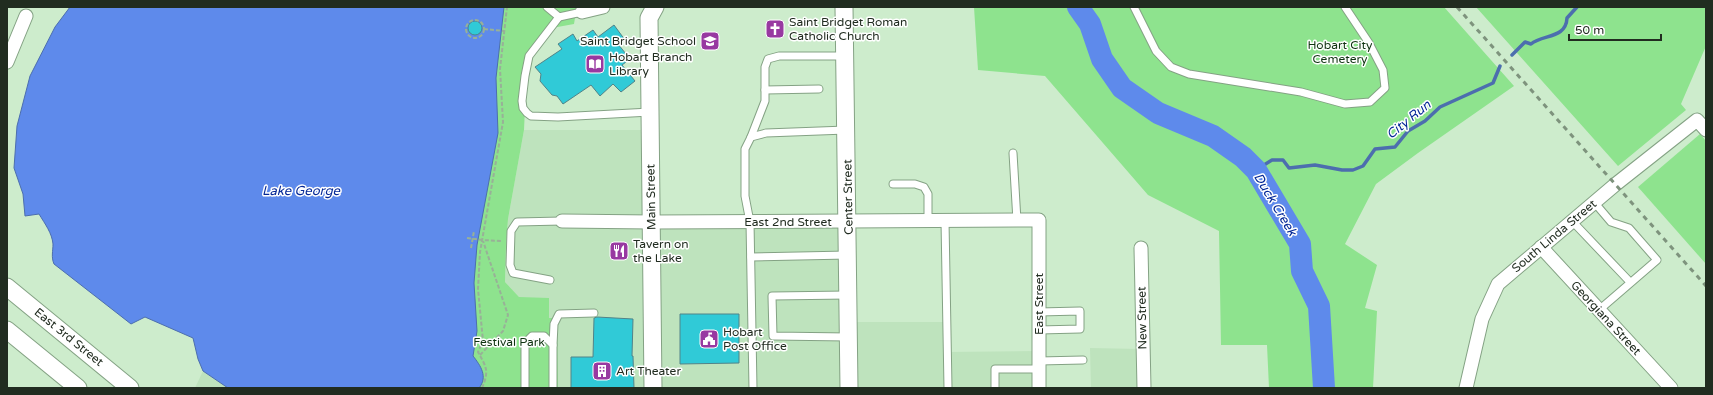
<svg xmlns="http://www.w3.org/2000/svg" width="1713" height="395" font-family="'Varela Round',sans-serif">
<rect width="100%" height="100%" fill="#cdeccc"/>
<g fill="#bee3bd">
<polygon points="524,130 649,130 651,388 558,388 557,319 549,318 519,297 505,282 506,244 508,219"/>
<polygon points="847,223 848,388 654,388 653,224"/>
<polygon points="850,322 945,322 946,352 1038,351 1038,388 851,388"/>
<polygon points="1090,348 1141,349 1142,388 1091,388"/>
<polygon points="203,371 228,388 195,388"/>
</g>
<g fill="#8ee38e">
<polygon points="479,7 575,7 576,12 574,24 552,28 530,57 526,86 524,130 508,219 506,244 505,282 519,297 549,298 549,318 557,318 558,388 462,388"/>
<polygon points="974,7 1444,7 1514,86 1418,153 1376,184 1345,244 1377,265 1365,308 1377,311 1373,388 1269,388 1267,345 1221,345 1219,231 1148,195 1045,76 978,70"/>
<polygon points="1476,7 1706,7 1706,46 1681,104 1686,110 1618,166"/>
<polygon points="1700,134 1706,141 1706,264 1638,187"/>
</g>
<path fill="#5e8aeb" stroke="#4c6eae" d="M 70,7 L 504,7 L 496,78 L 498,133 L 477,245 L 474,283 L 477,331 L 473,356 C 481,366 488,377 479,388 L 228,388 L 203,371 L 198,359 L 193,338 L 145,317 L 131,324 L 54,264 C 51,257 53,251 53,244 C 52,233 45,224 39,214 L 25,216 L 23,194 L 14,168 L 17,126 L 30,76 L 55,27 Z"/>
<g fill="none" stroke-linecap="round" stroke-linejoin="round">
<g stroke="#4c6eae" stroke-width="3.5">
<path d="M 1512,55 L 1525,42 L 1531,44 C 1543,34 1566,39 1567,18 L 1577,7"/>
<polyline points="1256,170 1272,160 1283,160 1289,168 1315,165 1342,170 1353,170 1363,166 1375,149 1395,147 1408,131 1425,121 1440,107 1493,83 1500,66"/>
</g>
<polyline stroke="#5e8aeb" stroke-width="22" points="1078,7 1090,24 1102,59 1122,88 1158,113 1213,136 1243,157 1256,170 1300,244 1302,271 1319,306 1324,388"/>
</g>
<g fill="#30cad7" stroke="#518388">
<circle cx="475" cy="28" r="7"/>
<polygon points="614,25 625,40 618,44 630,59 622,65 635,81 621,92 613,84 600,96 591,85 563,104 557,96 552,95 540,81 541,74 535,67 562,49 558,44 573,34 577,41 593,30 598,37"/>
<polygon points="680,314 739,314 739,363 680,364"/>
<polygon points="597,317 633,319 632,356 633,356 634,388 571,388 571,357 593,357 594,318"/>
</g>
<g fill="none" stroke-linecap="round" stroke-linejoin="round">
<defs>
<g id="service">
<polyline points="547,7 559,17 582,12"/>
<polyline points="1134,7 1156,51 1171,67 1189,74 1301,92 1345,104 1370,102 1385,88 1383,70 1369,43 1345,7"/>
<polyline points="559,17 529,56 525,76 522,101 523,108 527,113 531,116 558,117 650,112"/>
<polyline points="765,90 819,89"/>
<polyline points="751,137 765,101 765,67 768,59 779,56 844,56"/>
<polyline points="1013,153 1017,221"/>
<polyline points="893,184 915,184 924,187 928,194 928,221"/>
<polyline points="1594,202 1611,222 1629,228 1657,260 1599,310"/>
<polyline points="945,221 948,388"/>
<polyline points="1572,221 1630,282"/>
<polyline points="751,257 848,255"/>
<polyline points="550,280 513,273 510,265 511,231 517,222 562,221"/>
<polyline points="848,295 772,296 773,336 848,337"/>
<polyline points="1039,312 1080,311 1080,329 1039,330"/>
<polyline points="553,345 554,324 559,314 594,313"/>
<polyline points="1039,361 1083,360"/>
<polyline points="525,388 525,343 532,336 544,336 553,345 553,388"/>
<polyline points="753,388 750,222 745,196 745,149 751,137 766,133 846,130"/>
<polyline points="995,388 995,369 1039,369"/>
</g>
<g id="minor">
<polyline points="582,12 603,7"/>
<polyline points="7,62 26,16"/>
<polyline points="562,221 652,222 1039,220 1039,388"/>
<polyline points="1541,247 1671,388"/>
<polyline points="1141,248 1144,388"/>
<polyline points="1466,388 1482,319 1498,284 1616,184 1697,120 1706,130"/>
</g>
<g id="tertiary">
<polyline points="844,7 849,388"/>
<polyline points="7,287 130,388"/>
<polyline points="7,330 78,388"/>
<polyline points="653,388 649,18 655,7"/>
</g>
</defs>
<use href="#service" stroke="#84a284" stroke-width="9"/>
<use href="#minor" stroke="#84a284" stroke-width="15"/>
<use href="#tertiary" stroke="#84a284" stroke-width="19"/>
<g stroke="#98b197" stroke-width="2" stroke-dasharray="4 2" stroke-linecap="butt">
<circle cx="475" cy="29" r="9"/>
<polyline points="484,29 504,31"/>
<polyline points="467,238 482,240 502,241"/>
<polyline points="471,248 474,231"/>
<polyline points="480,355 503,331 508,315 483,241"/>
<path d="M 482,388 C 489,371 487,368 478,352 L 483,341 L 478,289 L 480,252 L 503,122 L 500,69 L 507,7"/>
</g>
<use href="#service" stroke="#fff" stroke-width="7"/>
<use href="#minor" stroke="#fff" stroke-width="13"/>
<use href="#tertiary" stroke="#fff" stroke-width="17"/>
<polyline stroke="#7e937d" stroke-width="3" stroke-dasharray="5 5" stroke-linecap="butt" points="1457,7 1706,286"/>
</g>
<defs>
<symbol id="church-square" viewBox="-11 -11 22 22"><rect x="-9" y="-9" width="18" height="18" rx="4" fill="#9839a1" stroke="#fff"/><path d="M-1.2-6h2.4v3.5h3.3v2.4h-3.3V6h-2.4V-.1h-3.3v-2.4h3.3Z" fill="#fff"/></symbol>
<symbol id="school-square" viewBox="-11 -11 22 22"><rect x="-9" y="-9" width="18" height="18" rx="4" fill="#9839a1" stroke="#fff"/><path d="M0-5L7-2L0 1L-7-2ZM-4 1L0 2.5L4 1V4Q0 6-4 4Z" fill="#fff"/></symbol>
<symbol id="library-square" viewBox="-11 -11 22 22"><rect x="-9" y="-9" width="18" height="18" rx="4" fill="#9839a1" stroke="#fff"/><path d="M-6-4Q-3-5.5-.7-3.5V5Q-3 3-6 4ZM6-4Q3-5.5 .7-3.5V5Q3 3 6 4Z" fill="#fff"/></symbol>
<symbol id="restaurant-square" viewBox="-11 -11 22 22"><rect x="-9" y="-9" width="18" height="18" rx="4" fill="#9839a1" stroke="#fff"/><path d="M-5-6h1v4h1v-4h1v4h1v-4h1v5L-1.5 .5V6h-2V.5L-5-1ZM5-6V6H3V1.5H1.5Q1.5-4 5-6Z" fill="#fff"/></symbol>
<symbol id="civic-square" viewBox="-11 -11 22 22"><rect x="-9" y="-9" width="18" height="18" rx="4" fill="#9839a1" stroke="#fff"/><path d="M-.6-6.5H3V-4.5H.6V-3L4-1V1h2V6H-6V1h2V-1L-.6-3ZM-1.2 2.5V6h2.4V2.5Z" fill="#fff"/></symbol>
<symbol id="building-square" viewBox="-11 -11 22 22"><rect x="-9" y="-9" width="18" height="18" rx="4" fill="#9839a1" stroke="#fff"/><path d="M-4-6H4V6H1V3H-1V6H-4ZM-2.5-4.3h1.7v1.8h-1.7ZM.8-4.3h1.7v1.8H.8ZM-2.5-1h1.7V.8h-1.7ZM.8-1h1.7V.8H.8Z" fill="#fff"/></symbol>
</defs>
<g fill-rule="evenodd">
<use href="#church-square" x="764" y="18" width="22" height="22"/>
<use href="#school-square" x="699" y="30" width="22" height="22"/>
<use href="#library-square" x="584" y="53" width="22" height="22"/>
<use href="#restaurant-square" x="608" y="240" width="22" height="22"/>
<use href="#civic-square" x="698" y="328" width="22" height="22"/>
<use href="#building-square" x="591" y="360" width="22" height="22"/>
</g>
<g text-anchor="middle" stroke-width="3" stroke-linejoin="round" paint-order="stroke">
<g font-size="12" fill="#212c20" stroke="#fff" text-anchor="start">
<text x="789" y="26">Saint Bridget Roman<tspan x="789" dy="14">Catholic Church</tspan></text>
<text x="696" y="45" text-anchor="end">Saint Bridget School</text>
<text x="609" y="61">Hobart Branch<tspan x="609" dy="14">Library</tspan></text>
<text x="633" y="248">Tavern on<tspan x="633" dy="14">the Lake</tspan></text>
<text x="723" y="336">Hobart<tspan x="723" dy="14">Post Office</tspan></text>
<text x="616" y="375">Art Theater</text>
</g>
<g font-size="12" fill="#0f3411" stroke="#fff">
<text x="1340" y="49">Hobart City<tspan x="1340" dy="14">Cemetery</tspan></text>
<text x="509" y="346">Festival Park</text>
</g>
<g font-size="12" fill="#212c20" stroke="#fff">
<text transform="translate(651 197) rotate(-91)" y="4">Main Street</text>
<text transform="translate(848 197) rotate(-91)" y="4">Center Street</text>
<text x="788" y="226">East 2nd Street</text>
<text transform="translate(1554 236) rotate(-40)" y="4">South Linda Street</text>
<text transform="translate(1039 304) rotate(-90)" y="4">East Street</text>
<text transform="translate(1142 318) rotate(-91)" y="4">New Street</text>
<text transform="translate(1606 318) rotate(47)" y="4">Georgiana Street</text>
<text transform="translate(69 337) rotate(39)" y="4">East 3rd Street</text>
</g>
<g font-size="13" font-style="italic" fill="#052897" stroke="#fff">
<text transform="translate(1408 119) rotate(-39)" y="5">City Run</text>
<text x="301" y="195">Lake George</text>
<text transform="translate(1276 204) rotate(59)" y="5">Duck Creek</text>
</g>
</g>
<rect width="1713" height="395" fill="none" stroke="#212c20" stroke-width="16"/>
<path d="M1569 34v6h92v-6" fill="none" stroke="#212c20" stroke-width="2"/>
<text x="1575" y="34" font-size="12" fill="#212c20" stroke="#ffffff" stroke-width="3" paint-order="stroke">50 m</text>
</svg>
